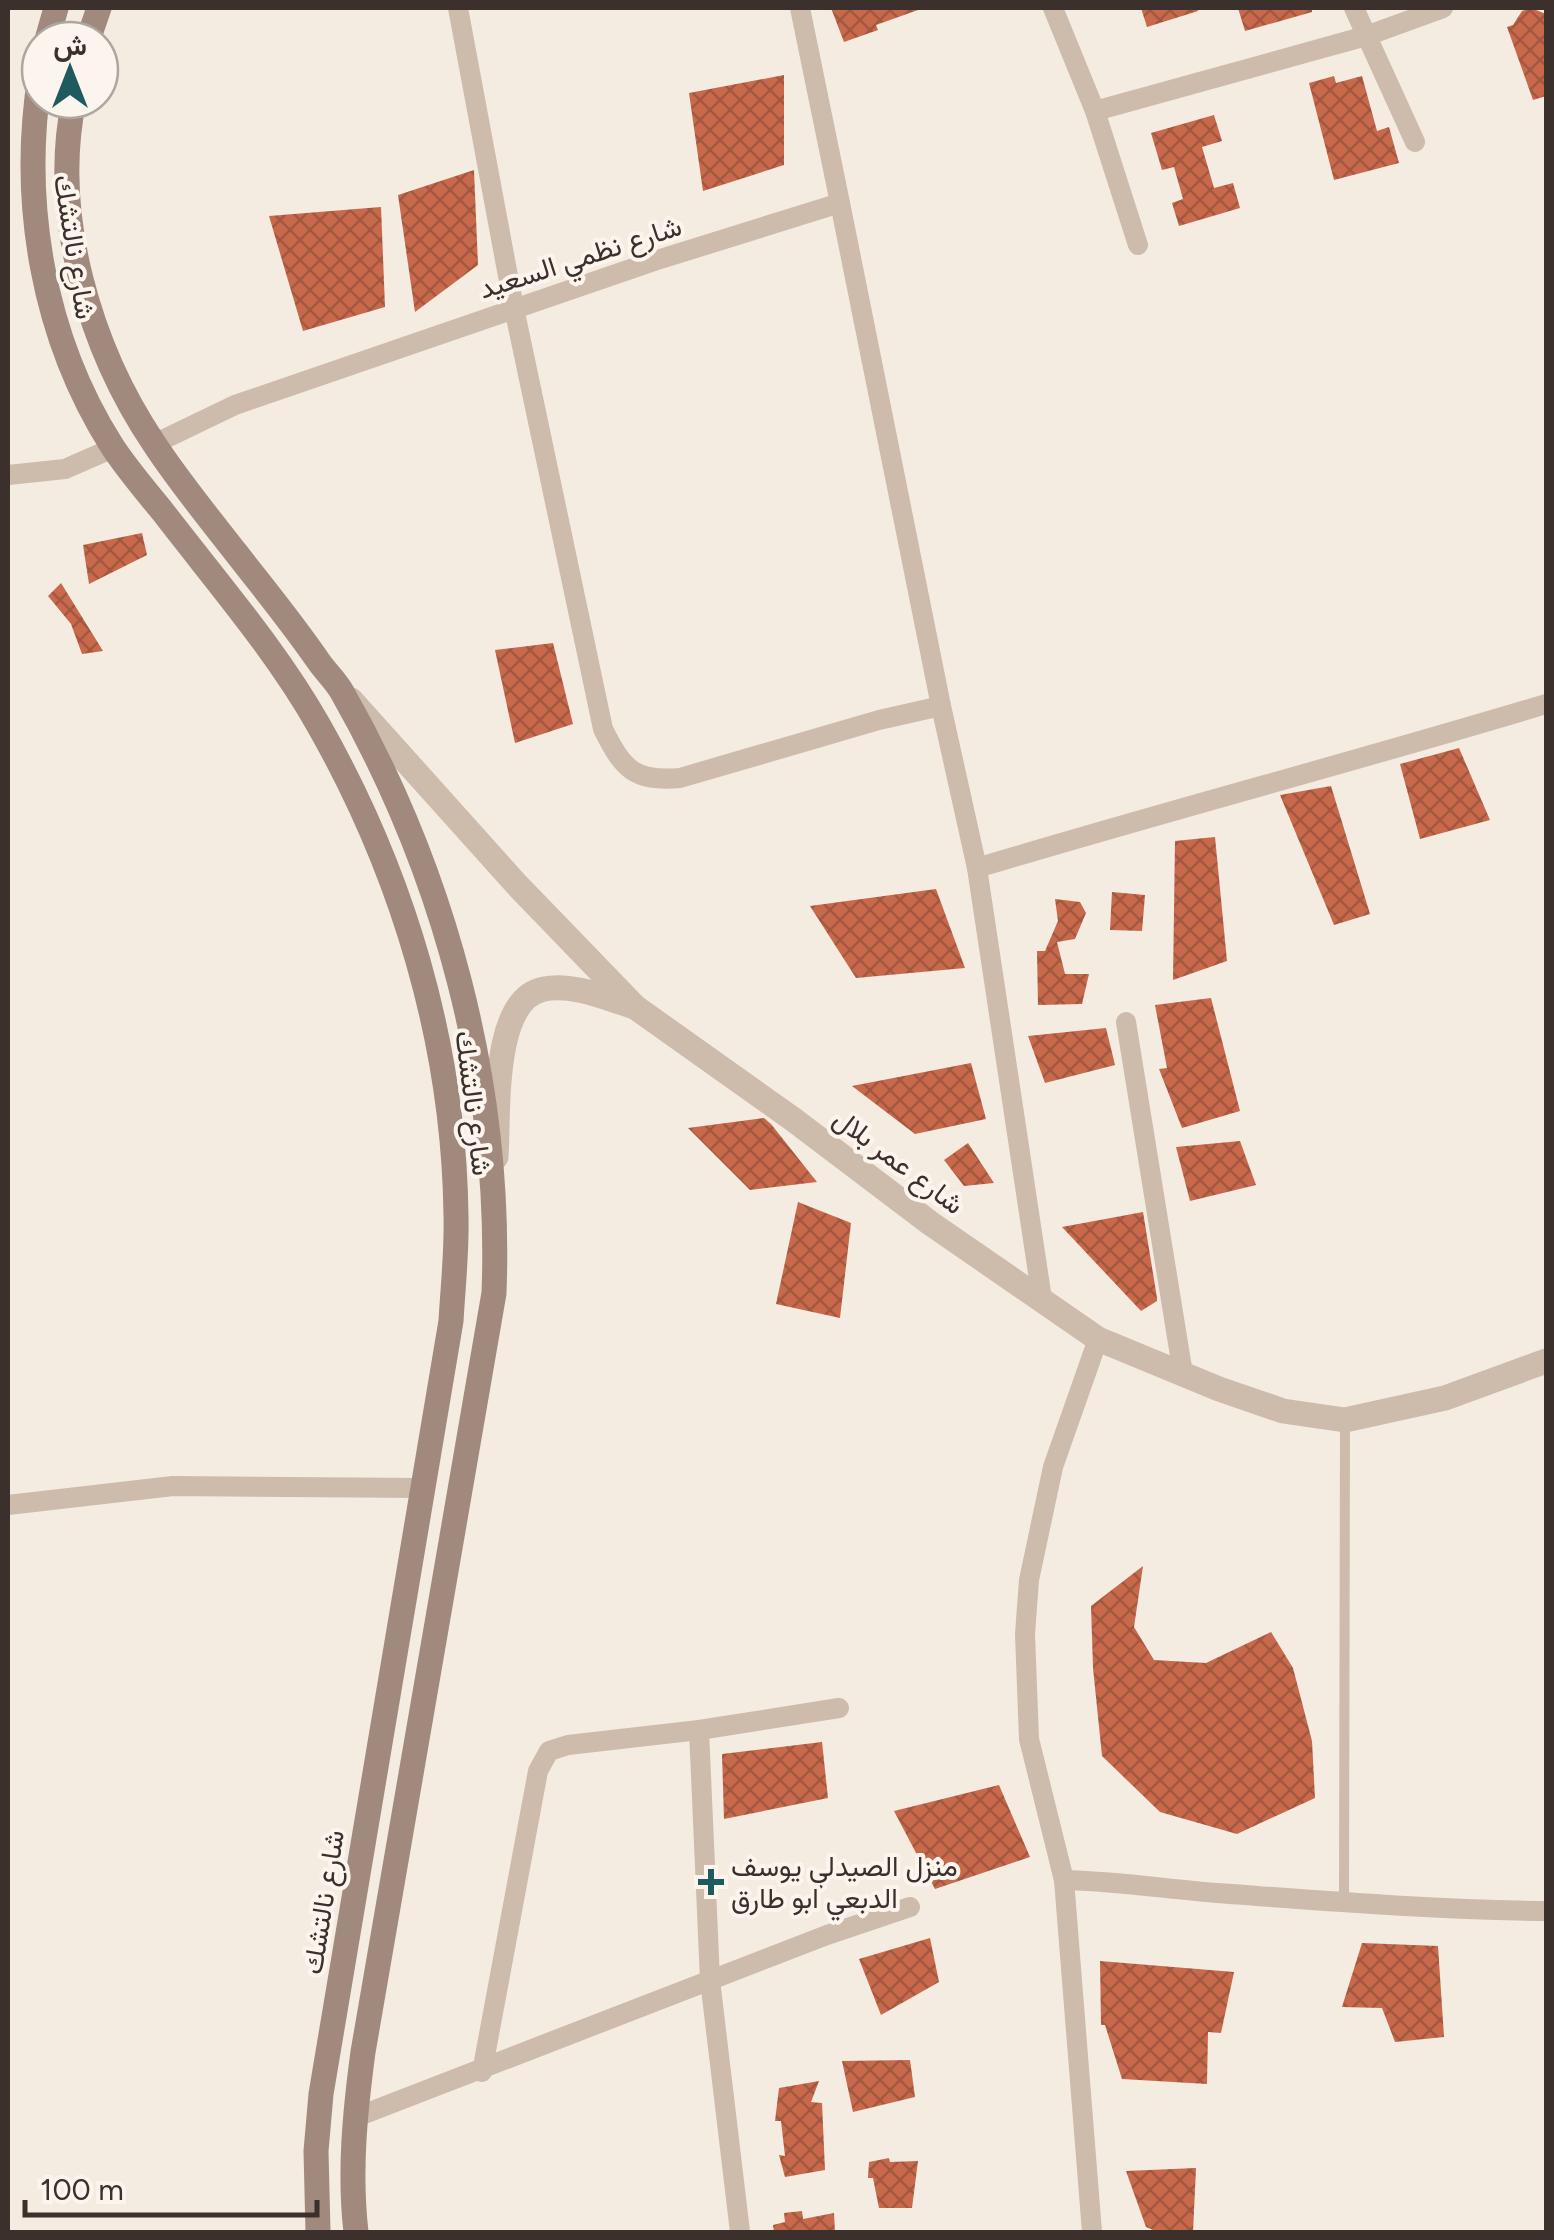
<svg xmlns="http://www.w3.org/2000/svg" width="1554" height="2240" font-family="Figtree,Vazirmatn,sans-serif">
<defs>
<pattern id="building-cross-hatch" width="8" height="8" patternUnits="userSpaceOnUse" patternTransform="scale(2.5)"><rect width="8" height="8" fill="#c8694b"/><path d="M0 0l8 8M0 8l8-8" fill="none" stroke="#a4573f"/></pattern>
</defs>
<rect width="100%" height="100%" fill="#f4ebe1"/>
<g fill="url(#building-cross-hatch)">
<polygon points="831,8 917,8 918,10 876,25 878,30 844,42"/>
<polygon points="1141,8 1197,8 1198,11 1147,27"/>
<polygon points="1238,8 1312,8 1312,12 1245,31"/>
<polygon points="1531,8 1546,14 1546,96 1533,100 1507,27 1513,25 1522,11"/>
<polygon points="784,75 784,165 703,191 689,93"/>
<polygon points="1334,76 1336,83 1362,76 1377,131 1389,127 1399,163 1334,180 1309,83"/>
<polygon points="1214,115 1222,141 1202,147 1214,188 1233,183 1240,208 1179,226 1172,203 1183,199 1174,167 1162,170 1151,133"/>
<polygon points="474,170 478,265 415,312 398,195"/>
<polygon points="381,207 385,307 303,331 269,216"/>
<polygon points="142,533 147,555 89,584 83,545"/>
<polygon points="61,583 95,638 103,651 82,654 71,624 48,596"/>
<polygon points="553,643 573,724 515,743 495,650"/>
<polygon points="1459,748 1490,820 1420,839 1400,764"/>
<polygon points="1331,786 1370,914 1334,925 1280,795"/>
<polygon points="1215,837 1227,961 1173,980 1175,841"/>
<polygon points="936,889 965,968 856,978 810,906"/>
<polygon points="1112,892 1145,895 1142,931 1110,930"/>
<polygon points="1055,899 1080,902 1086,913 1075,939 1057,942 1065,974 1089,974 1082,1004 1038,1005 1037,951 1045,951 1058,921"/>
<polygon points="1211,998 1240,1111 1182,1128 1159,1069 1167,1068 1155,1005"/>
<polygon points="1106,1028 1115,1065 1045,1083 1028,1036"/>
<polygon points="971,1063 986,1119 915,1134 852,1086"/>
<polygon points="764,1118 771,1124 817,1182 750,1190 688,1128"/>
<polygon points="1240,1141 1256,1185 1190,1201 1176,1147"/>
<polygon points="968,1143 994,1183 964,1186 944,1160"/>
<polygon points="798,1202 851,1223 840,1318 776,1304"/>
<polygon points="1143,1212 1157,1298 1157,1301 1141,1311 1062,1227"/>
<polygon points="1143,1566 1134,1627 1154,1660 1206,1663 1271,1632 1293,1668 1312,1741 1315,1798 1237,1834 1160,1812 1102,1756 1093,1668 1091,1606"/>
<polygon points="822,1742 828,1798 724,1819 722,1754"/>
<polygon points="999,1785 1030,1857 935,1889 894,1811"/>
<polygon points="930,1938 939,1982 881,2015 859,1959"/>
<polygon points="1362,1943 1438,1946 1444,2037 1395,2042 1382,2008 1342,2007"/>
<polygon points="1100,1961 1234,1972 1221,2033 1208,2032 1207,2084 1122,2079 1105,2025 1101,2025"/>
<polygon points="910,2060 915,2097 853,2112 842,2061"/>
<polygon points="819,2081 811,2102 822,2103 825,2170 785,2177 779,2155 785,2156 781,2121 775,2121 779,2088"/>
<polygon points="889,2158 890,2162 918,2161 912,2208 879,2208 873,2178 868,2178 869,2162"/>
<polygon points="1196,2168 1193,2232 1158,2232 1146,2227 1126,2171"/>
<polygon points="802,2211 803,2219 834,2213 835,2232 774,2232 773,2225 785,2222 784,2213"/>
</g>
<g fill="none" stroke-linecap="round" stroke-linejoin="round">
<polyline stroke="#cdbbac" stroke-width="10" points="1344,1899 1345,1420"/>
<g stroke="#cdbbac" stroke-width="20">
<path d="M 458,8 L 514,308 L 603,729 C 623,769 634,782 680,778 L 879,720 L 941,706 L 977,868"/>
<polyline points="1053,8 1095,111 1138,245"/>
<polyline points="1354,8 1415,142"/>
<polyline points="1095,111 1366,36 1443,8"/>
<polyline points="840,203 941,706"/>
<polyline points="154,444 235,405 654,261 840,203 800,8"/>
<polyline points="8,475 65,469 113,448"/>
<polyline points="1126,1022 1183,1374"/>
<path d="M 1042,1299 L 977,868 C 1166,811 1357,761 1546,704"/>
<polyline points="8,1505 173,1486 421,1488"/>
<polyline points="699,1730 710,1980 740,2232"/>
<path d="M 1064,1880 C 1116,1881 1166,1889 1217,1893 C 1327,1901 1437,1910 1546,1911"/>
<polyline points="482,2072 538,1771 549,1751 568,1745 699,1730 839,1708"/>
<polyline points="354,2118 827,1935 910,1907"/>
<polyline points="1092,2232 1064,1880 1029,1739 1025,1634 1029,1580 1053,1467 1098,1339"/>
</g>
<g stroke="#cdbbac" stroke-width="25">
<polyline points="351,700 518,886 635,1007 794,1120 930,1223 1098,1339 1219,1389 1283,1411 1345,1420 1445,1398 1546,1361"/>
<path d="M 496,1157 C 499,1114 491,999 544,989 C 573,983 608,999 635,1007"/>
</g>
<g stroke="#a18a7d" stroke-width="25">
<polyline points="47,40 56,8"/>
<polyline points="88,40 99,8"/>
<path d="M 40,76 C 20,203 43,337 112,446 C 127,469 146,491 163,512 C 216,581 276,650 319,726 C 403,874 454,1044 456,1216 C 457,1251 453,1286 451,1321 L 321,2094 L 316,2151 L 318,2232"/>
<path d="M 74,100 C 50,215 90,349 155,445 C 180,483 209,518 237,554 C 265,590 293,624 319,662 C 326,672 336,681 342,692 C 445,873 502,1085 494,1293 L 363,2052 C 355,2112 349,2172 356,2232"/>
</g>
</g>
<path fill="#1f5a5e" stroke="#fbf5ee" stroke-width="4" d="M706 1867h10v10h10v10h-10v10h-10v-10h-10v-10h10z"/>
<g text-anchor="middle" stroke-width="8" stroke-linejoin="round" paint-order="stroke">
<g font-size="28" fill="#3b302b" stroke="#fbf5ee">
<text transform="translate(75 247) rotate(81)" y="10">شارع نالتشك</text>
<text transform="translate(580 257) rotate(-18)" y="10">شارع نظمي السعيد</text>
<text transform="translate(474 1103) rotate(83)" y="10">شارع نالتشك</text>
<text transform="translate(899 1161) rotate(37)" y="10">شارع عمر بلال</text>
<text transform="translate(323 1902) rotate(-81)" y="10">شارع نالتشك</text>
</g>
<g font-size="28" fill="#3b302b" stroke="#fbf5ee" text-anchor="start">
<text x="731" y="1876">منزل الصيدلي يوسف<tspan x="731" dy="32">الدبعي ابو طارق</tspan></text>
</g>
</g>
<rect width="1554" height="2240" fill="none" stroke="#3b302b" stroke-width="20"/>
<g transform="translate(70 70)"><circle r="48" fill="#fbf5ee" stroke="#aea6a0" stroke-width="2.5"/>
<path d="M0-8L18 38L0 25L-18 38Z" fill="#1f5a5e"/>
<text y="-15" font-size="28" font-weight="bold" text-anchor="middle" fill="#3b302b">ش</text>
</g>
<path d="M25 2200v15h292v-15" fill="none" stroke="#3b302b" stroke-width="5"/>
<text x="40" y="2200" font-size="30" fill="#3b302b" stroke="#fbf5ee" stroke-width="8" paint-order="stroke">100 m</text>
</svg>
